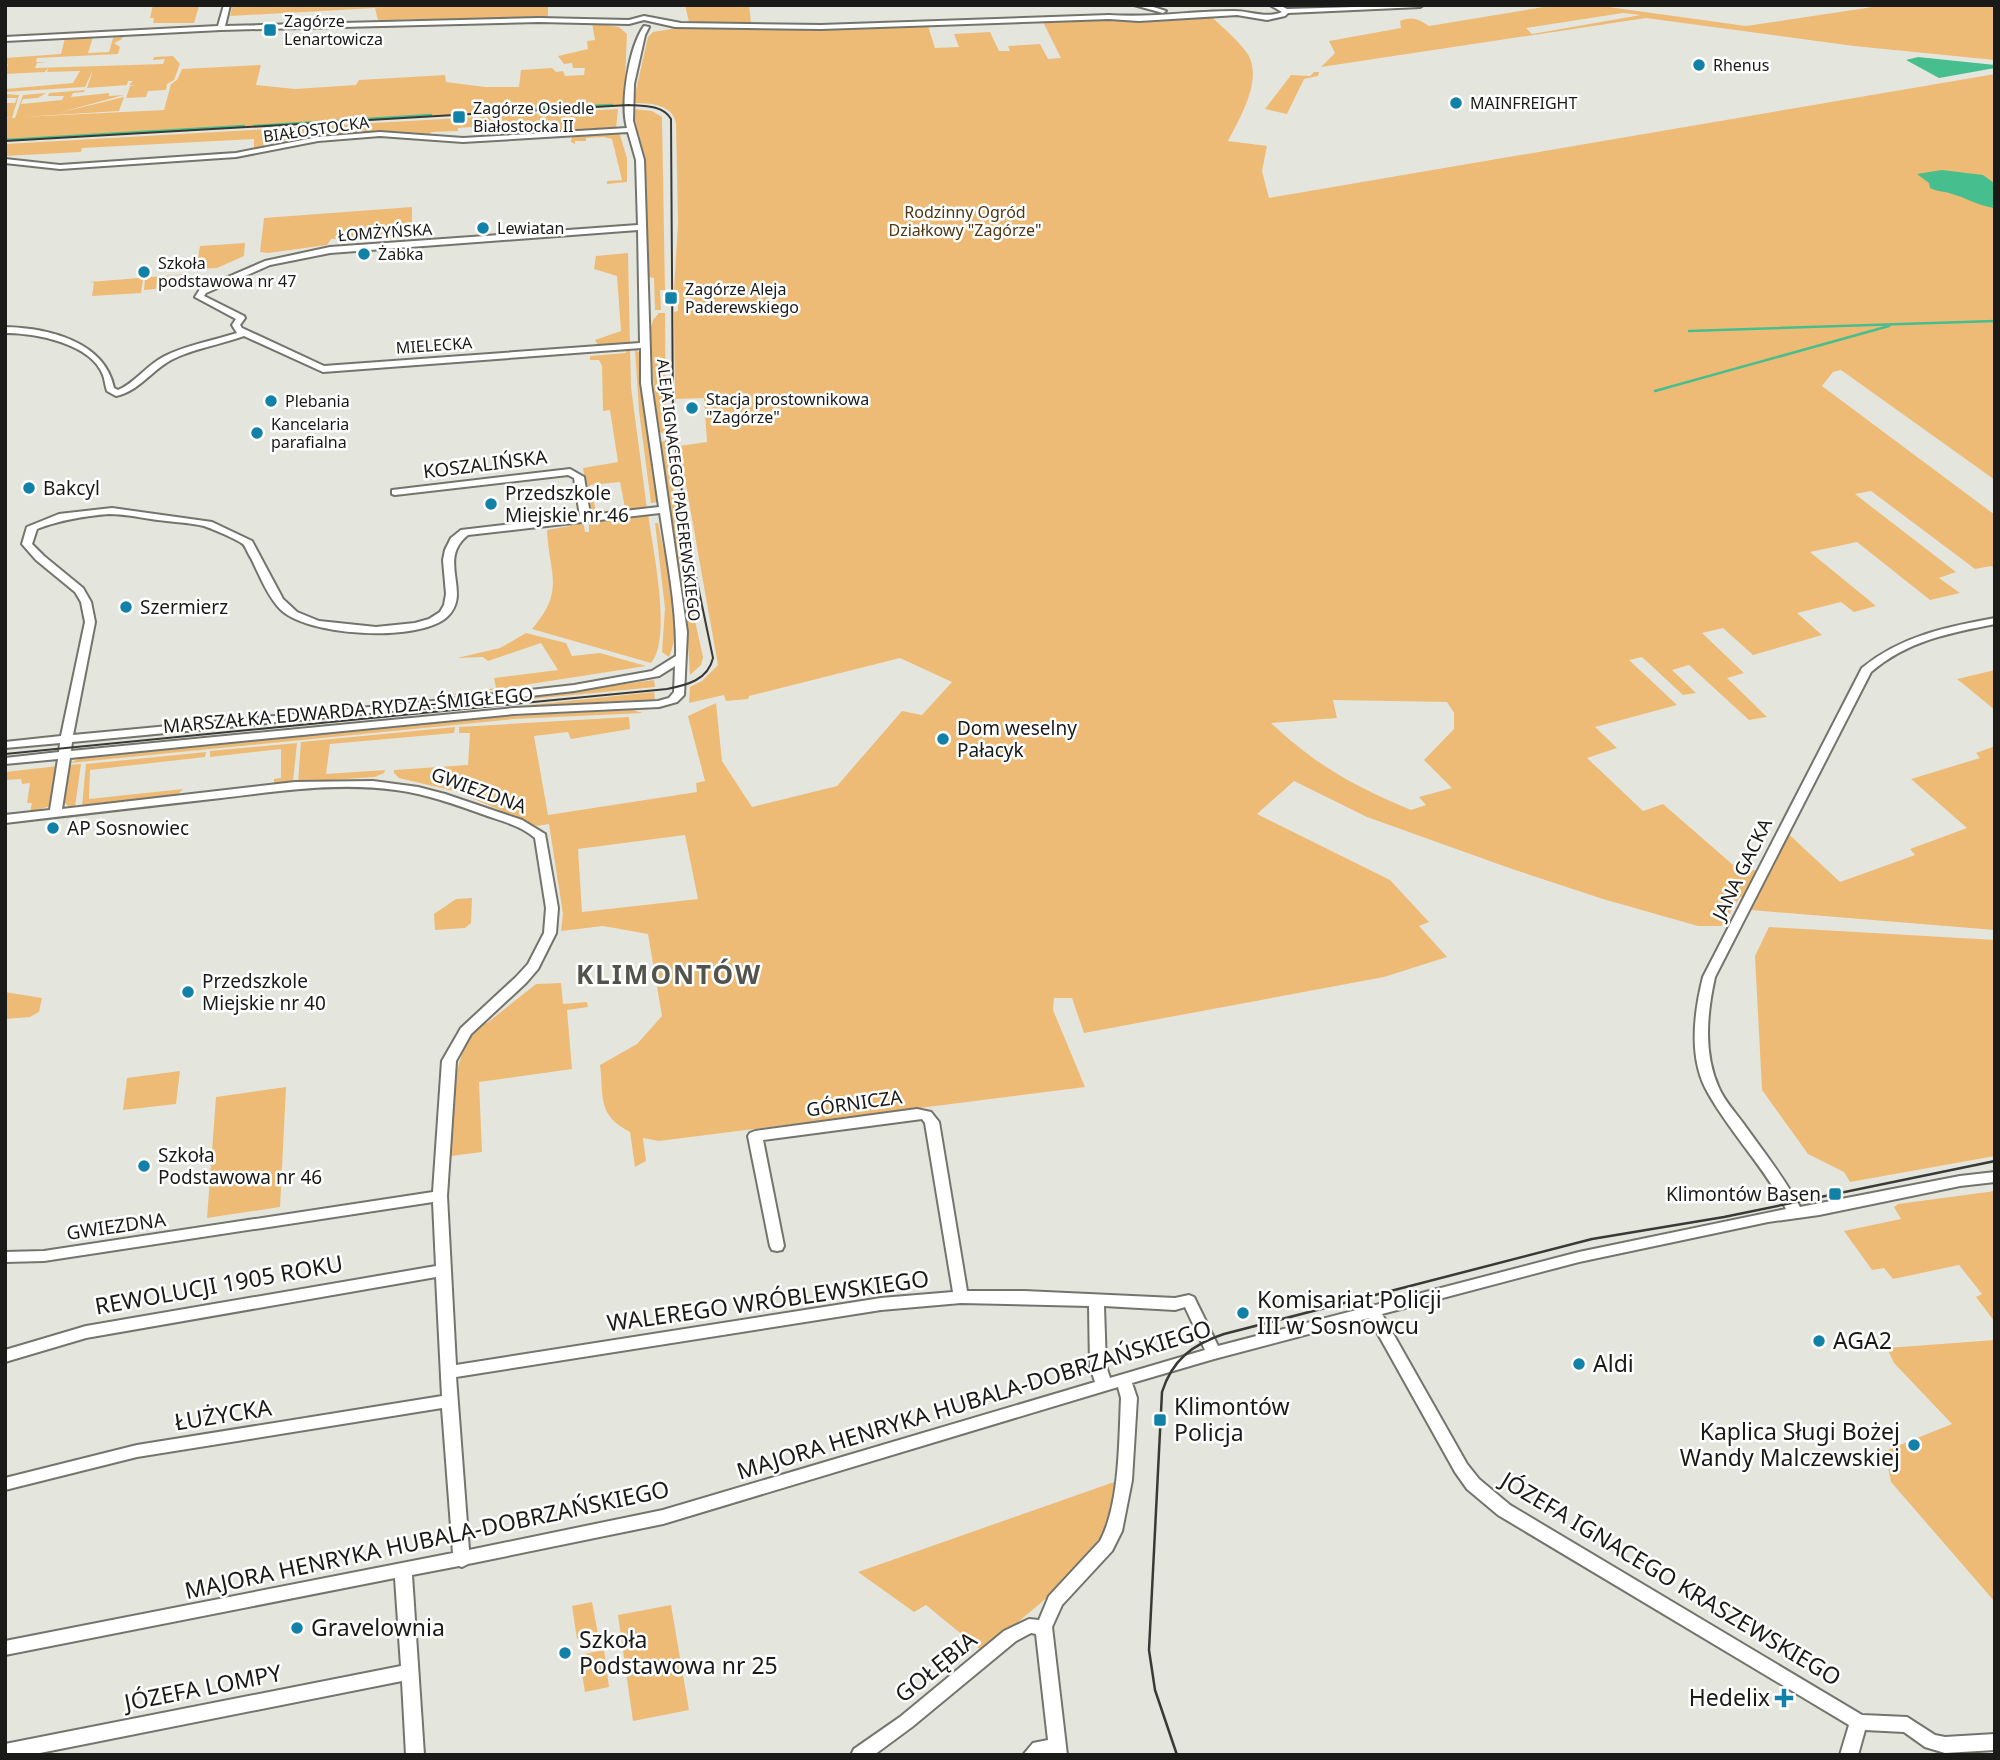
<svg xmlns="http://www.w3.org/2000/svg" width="2000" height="1760" font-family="'Noto Sans',sans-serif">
<rect width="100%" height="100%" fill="#e4e6dd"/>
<g fill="#eb7" fill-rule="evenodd">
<polygon points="153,5 214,5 199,6 194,23 153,23 154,18 150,18"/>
<polygon points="233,5 548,5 548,17 378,20 375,8 230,16"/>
<polygon points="685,5 749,5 751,23 689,22"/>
<path d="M 1556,5 L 1594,5 L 1746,26 L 1886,5 L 1995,5 L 1995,60 L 1854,46 L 1646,18 L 1321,67 L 1335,53 L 1329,41 L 1401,28 L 1400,21 C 1414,16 1417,19 1429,26 ZM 1623,13 L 1641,15 L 1532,34 L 1526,28 Z"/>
<path d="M 1212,17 C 1223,28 1238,40 1247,53 C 1264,78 1240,118 1228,141 L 1267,146 L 1262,171 L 1269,198 L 1995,74 L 1995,480 L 1841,370 L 1833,372 L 1822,386 L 1995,515 L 1995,568 L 1991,566 L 1975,569 L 1871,491 L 1855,494 L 1956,572 L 1939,578 L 1960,593 L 1930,600 L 1857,542 L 1810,552 L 1876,606 L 1854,612 L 1841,602 L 1797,613 L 1822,635 L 1753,655 L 1723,628 L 1702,633 L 1744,673 L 1727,678 L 1767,717 L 1749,720 L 1689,665 L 1672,670 L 1696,693 L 1683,695 L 1642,657 L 1629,660 L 1677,705 L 1595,727 L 1617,748 L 1587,758 L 1643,811 L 1663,804 L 1740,871 L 1758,870 L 1780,826 L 1840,882 L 1915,855 L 1910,849 L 1967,828 L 1911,779 L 1980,758 L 1976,753 L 1995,746 L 1995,930 L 1751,910 L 1757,900 L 1740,897 L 1722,926 L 1698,926 L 1603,899 L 1512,869 L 1367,817 L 1294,781 L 1257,814 L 1390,880 L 1429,922 L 1419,926 L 1447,957 L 1384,977 L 1084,1033 L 1072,998 L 1054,998 L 1053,1010 L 1085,1087 L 659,1141 L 643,1138 L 646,1161 L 635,1167 L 630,1132 C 597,1115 604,1098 600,1065 L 637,1044 L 662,1016 L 648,934 L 603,926 L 561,931 L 563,914 L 549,824 L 537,826 L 458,792 L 399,778 L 394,773 L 394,770 L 468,765 L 470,733 L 459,733 L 459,727 L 629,717 L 630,729 L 571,739 L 568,732 L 534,736 L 548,815 L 697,792 L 696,783 L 705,781 L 688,716 L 716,703 L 722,761 L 752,807 L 837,786 L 902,711 L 922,715 L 952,682 L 900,658 L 749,696 L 748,699 L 726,701 L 724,695 L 689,703 L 690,687 L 702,681 L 718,665 L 679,446 L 707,442 L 704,398 L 675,399 L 674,312 L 678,311 L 678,290 L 674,290 L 678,223 L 676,123 C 672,104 650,103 633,103 L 648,37 L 653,32 L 678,28 L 928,26 L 935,48 L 959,47 L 954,34 L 990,32 L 999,51 L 1010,51 L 1008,46 L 1040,44 L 1048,59 L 1061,58 L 1043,22 L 1054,20 ZM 1333,700 L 1447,702 L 1454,713 L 1454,729 L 1424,760 L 1452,788 L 1419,797 L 1426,805 L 1411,810 C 1353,786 1316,765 1271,723 L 1337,718 ZM 685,835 L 698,899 L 582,912 L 578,849 Z"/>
<polygon points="592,23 619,27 627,34 624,105 5,140 5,119 9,118 5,117 5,103 15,103 17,98 5,98 6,94 19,95 12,118 15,118 23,95 46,93 38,98 23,99 21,104 62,100 64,96 48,96 49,93 85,90 84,92 73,93 71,97 109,93 109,96 124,95 58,113 124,97 119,111 21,117 164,110 171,84 177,80 182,69 261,65 256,85 295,89 356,85 359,80 445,75 446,82 485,87 519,87 521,70 552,68 556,72 563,71 565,76 584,75 585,68 573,68 572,63 564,64 558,56 588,49 587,41 595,40"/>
<polygon points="114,35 123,35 122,39 114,43 120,47 118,54 37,58 36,62 47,62 37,63 35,68 163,64 165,59 153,60 154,57 173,56 180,64 174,80 167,84 166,90 148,91 146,97 126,98 130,86 136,86 129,85 133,81 128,81 127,85 87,88 93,70 85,87 5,92 5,89 73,83 80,71 47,72 48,68 45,72 5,74 8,64 5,64 5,58 61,54 65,38 93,37 88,53 109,52"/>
<polygon points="1314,72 1319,72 1318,76 1304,79 1287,114 1265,109 1291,75 1310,76"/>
<path d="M 618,109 L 616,129 L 518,135 L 516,124 L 458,128 L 458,131 L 431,132 L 430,134 C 376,127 317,134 263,144 L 266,148 L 200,156 L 195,154 L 254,150 L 254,139 L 82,148 L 81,152 L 5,156 L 5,144 Z"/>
<polygon points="632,109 652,111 662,117 665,290 660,290 661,310 655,310 654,278 649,277 645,159"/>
<polygon points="619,132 627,158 627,182 607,184 607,181 622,180 612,139 604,137 586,138 586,141 575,141 575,144 571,142 572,136 577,134"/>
<polygon points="412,207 412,238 360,241 358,237 331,239 327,245 268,253 260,252 264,218"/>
<polygon points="245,243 244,256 217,268 196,269 200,246"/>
<polygon points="628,253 630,344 598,345 595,340 621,331 617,276 594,269 596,256"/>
<polygon points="187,274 158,278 156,289 144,290 145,279 143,279 141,293 92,296 94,283 90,282"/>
<polygon points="659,313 665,313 666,435 658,431 649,334 653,320"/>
<polygon points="630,348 631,387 647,509 620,512 615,509 625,508 620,482 590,485 596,511 605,510 605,513 596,514 589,510 583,468 618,462 610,410 603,411 602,366 599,360 590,360 590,356 626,353 626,351 591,353"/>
<polygon points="635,349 642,355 659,502 651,503 639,411"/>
<polygon points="666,440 687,584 703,657 701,665 690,675 686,610 660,443"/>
<path d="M 648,513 C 652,546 673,639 651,663 L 532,629 C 566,590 549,575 547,530 L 570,526 L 570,521 L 583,520 L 585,532 L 589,532 L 589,523 L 592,519 Z"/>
<path d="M 655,523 L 658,523 C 665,561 686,620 669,657 L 662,652 L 665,608 Z"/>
<polygon points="526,633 566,643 572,656 600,653 646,666 466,694 438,696 496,688 494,678 558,670 541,643 488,661 483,657 457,658 500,648"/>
<polygon points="1995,670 1995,710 1957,679"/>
<polygon points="654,680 655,687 71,744 514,699"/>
<polygon points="654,692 655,699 546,705 405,718"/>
<polygon points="633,710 643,713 514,719 70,763 84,756 487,717"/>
<polygon points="455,727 454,733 330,744 326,774 385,770 384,773 375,777 298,782 301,742"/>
<polygon points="297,743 293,782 274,784 274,779 281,778 281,749 210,757 210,751"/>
<polygon points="206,752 205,757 90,770 89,799 183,789 176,796 82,806 86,764"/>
<polygon points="81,764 75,807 70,808 64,802 69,765"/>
<polygon points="58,766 51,806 30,812 32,803 27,803 30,783 22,784 21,779 5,780 5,772"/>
<polygon points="472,898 471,923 465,928 435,930 434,914 456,899"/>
<polygon points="1769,927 1995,940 1995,1156 1850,1182 1844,1172 1808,1154 1762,1090 1755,956"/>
<path d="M 561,983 L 563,1004 L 587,1002 L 588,1007 L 567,1010 L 572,1069 L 479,1082 L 482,1152 L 451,1156 C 453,1105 448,1063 481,1022 L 487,1023 L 536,984 Z"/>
<polygon points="5,992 42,998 39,1012 30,1017 5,1019"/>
<polygon points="180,1071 176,1104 123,1110 127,1078"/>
<polygon points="286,1087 280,1207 207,1218 216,1097"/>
<polygon points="1995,1191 1995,1322 1976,1297 1982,1294 1959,1265 1893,1279 1884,1268 1872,1270 1844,1231 1901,1219 1894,1207 1898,1204"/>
<polygon points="1995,1340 1995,1602 1891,1482 1885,1451 1952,1424 1894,1363 1887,1348"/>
<path d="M 1114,1482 C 1127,1544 1023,1617 982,1651 L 926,1605 L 914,1612 L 858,1572 Z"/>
<polygon points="592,1602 598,1634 577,1639 572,1606"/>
<polygon points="671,1605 689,1710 633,1721 618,1615"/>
<polygon points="604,1650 609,1687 585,1692 579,1655"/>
</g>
<g fill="#47be8d">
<polygon points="1918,57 1995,65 1995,68 1939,78 1906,60"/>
<path d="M 1942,170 L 1983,175 L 1994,183 L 1995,208 C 1978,206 1967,198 1952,194 C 1944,191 1938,192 1930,188 L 1929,183 L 1917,174 Z"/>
</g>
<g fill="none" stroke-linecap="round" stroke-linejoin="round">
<g stroke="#47be8d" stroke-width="2.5">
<polyline points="482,111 612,105"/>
<polyline points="254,126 431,115"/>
<polyline points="5,140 244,126"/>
<polyline points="1689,331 1995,321"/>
<polyline points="1655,391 1889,326"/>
</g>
<defs>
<g id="minor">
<path d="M 224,5 L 230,5 L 225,26 L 539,18 L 629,20 L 644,16 L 681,23 L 821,25 L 1109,15 C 1151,18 1192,11 1234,11 C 1251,11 1266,19 1282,12 L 1270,5 L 1279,5 L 1287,9 L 1423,5 L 1420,7 L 1288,13 L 1285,16 L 1267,20 L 1237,15 L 1139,21 L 1109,19 L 821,29 L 675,27 L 644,20 L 629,24 L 539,22 L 221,30 L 5,41 L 5,37 L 218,26 Z"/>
<polygon points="1134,5 1147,5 1166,11 1163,13"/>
<path d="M 644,26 L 649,27 L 645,35 L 634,84 L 633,121 L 644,160 L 651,383 L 687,632 L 684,695 L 677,702 L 659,707 L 514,714 L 70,758 L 62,809 L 295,782 L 373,781 L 418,787 L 445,794 L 522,820 L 545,834 L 558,908 L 556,933 L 538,969 L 526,983 L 471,1034 L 456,1061 L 447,1196 L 456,1365 L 881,1298 L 953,1292 L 925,1123 L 922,1119 L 763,1140 L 784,1246 L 782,1250 L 777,1251 L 772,1250 L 770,1246 L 748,1136 L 750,1133 L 755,1131 L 917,1109 L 931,1112 L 939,1122 L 967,1291 L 1024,1291 L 1175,1298 L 1189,1295 L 1194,1297 L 1218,1346 L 1579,1252 L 1786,1209 C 1765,1168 1731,1134 1708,1093 C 1688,1059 1694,1013 1703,977 L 1862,668 C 1901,636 1946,627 1995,618 L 1995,624 C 1949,633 1907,641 1871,672 L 1715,977 C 1707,1013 1703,1053 1719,1088 C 1724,1100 1735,1112 1743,1123 C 1763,1151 1784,1177 1800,1207 L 1960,1176 L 1995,1172 L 1995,1182 L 1960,1186 L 1819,1215 L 1768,1222 L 1579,1262 L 1382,1314 L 1467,1464 L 1479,1479 L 1510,1505 L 1862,1715 L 1907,1717 L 1935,1735 L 1945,1737 L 1995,1734 L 1995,1750 L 1945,1753 L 1925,1747 L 1904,1732 L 1865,1730 L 1858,1755 L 1840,1755 L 1849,1725 L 1498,1515 L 1467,1489 L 1455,1472 L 1369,1318 L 1214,1359 L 1132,1383 L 1137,1398 L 1132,1480 L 1122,1531 L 1112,1551 L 1062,1605 L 1052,1627 L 1067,1755 L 1023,1755 L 1033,1743 L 1048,1740 L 1036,1634 L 1031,1633 L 1016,1641 L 912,1727 L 874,1755 L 851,1755 L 854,1749 L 900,1717 L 1004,1631 L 1029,1619 L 1039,1620 L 1049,1596 L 1100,1541 C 1120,1504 1119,1440 1121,1398 L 1118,1387 L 663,1524 L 468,1564 L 462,1567 L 459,1566 L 412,1575 L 424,1755 L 406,1755 L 402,1681 L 30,1755 L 5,1755 L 5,1744 L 401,1666 L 395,1578 L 5,1655 L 5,1641 L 453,1553 L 442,1408 L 137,1457 L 5,1490 L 5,1478 L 137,1445 L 442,1396 L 436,1277 L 86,1338 L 5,1362 L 5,1350 L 86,1326 L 436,1266 L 433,1202 L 44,1261 L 5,1262 L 5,1252 L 44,1251 L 433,1192 L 442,1061 L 461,1028 L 516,977 L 528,964 L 544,933 L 546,908 L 535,838 C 520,825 501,821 482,814 C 454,804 426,794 396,790 C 338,782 279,791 221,798 C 149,806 77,814 5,823 L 5,815 L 50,810 L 58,759 L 5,764 L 5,758 L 59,752 L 60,743 L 5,748 L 5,742 L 61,736 L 85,622 L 81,602 L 75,592 L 36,560 L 22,544 L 27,527 L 59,514 L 112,508 L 212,522 L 252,541 L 283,599 L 297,612 L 319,621 L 376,627 L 415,623 L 429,619 L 440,612 L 444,605 L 446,594 L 443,560 L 445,550 L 451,538 L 461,530 L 580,516 L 574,478 L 568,475 L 395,495 L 392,494 L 392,490 L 570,469 L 584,477 L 590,515 L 659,507 L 641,383 L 641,348 L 323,372 L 244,336 C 220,345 194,348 171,360 C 151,371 139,391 116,396 L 107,391 C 105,386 105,380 103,375 C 91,343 35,333 5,333 L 5,327 C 47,328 105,341 114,388 L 118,390 C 135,383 146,366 163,357 C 186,345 212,341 237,333 L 232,325 L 236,319 L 195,297 L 200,289 L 265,261 L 330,247 L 638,225 L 636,160 L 628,132 L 463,142 L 380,136 L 318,141 L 236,157 L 60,169 L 5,163 L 5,159 L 60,165 L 236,153 L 318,137 L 380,132 L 463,138 L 627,128 C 620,103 629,47 644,26 ZM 638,230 L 640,343 L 324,366 L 242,328 L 240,325 L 245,318 L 244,316 L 204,296 L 206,293 L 270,265 L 330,253 ZM 660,513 C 667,560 677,608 676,656 L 652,671 L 574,685 L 433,701 L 73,735 L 95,622 L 91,602 L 83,588 L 44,556 L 32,544 L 37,529 C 60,520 84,516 109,514 C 123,514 138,517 151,519 C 169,522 187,522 204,526 C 213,529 236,539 243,544 C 246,547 248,554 251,558 C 259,574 267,595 280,609 C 306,636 418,643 447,617 C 473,593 436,560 468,535 ZM 675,666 L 674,692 L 669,698 L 658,701 L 514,708 L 71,751 L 72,742 L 433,707 L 574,691 L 659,676 ZM 961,1303 L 1089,1306 L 1090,1366 L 1095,1382 L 663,1510 L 469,1550 L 456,1377 L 881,1310 ZM 1104,1306 L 1175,1310 L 1185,1307 L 1205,1350 L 1110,1378 L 1106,1366 Z"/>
</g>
</defs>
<use href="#minor" stroke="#73756d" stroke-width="4"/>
<use href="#minor" fill="#fff" fill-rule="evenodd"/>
<path stroke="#393a36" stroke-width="2" d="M 5,141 L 629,105 C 644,106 663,105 671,119 L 673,427 L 689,543 L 713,658 C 708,680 687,685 667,689 L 5,754"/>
<path stroke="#393a36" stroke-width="2.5" d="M 1177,1755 L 1155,1690 L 1149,1650 L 1162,1392 C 1172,1360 1193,1344 1224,1334 L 1592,1239 L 1724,1217 L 1995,1161"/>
</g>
<g fill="#1181a8" stroke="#fff" stroke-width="2.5">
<rect x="263" y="23" width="14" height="14" rx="3.5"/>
<circle cx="1699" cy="65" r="7"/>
<circle cx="1456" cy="103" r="7"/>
<rect x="452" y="110" width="14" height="14" rx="3.5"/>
<circle cx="483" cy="228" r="7"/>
<circle cx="364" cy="254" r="7"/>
<circle cx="144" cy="272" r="7"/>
<rect x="664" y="291" width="14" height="14" rx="3.5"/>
<circle cx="271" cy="401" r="7"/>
<circle cx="692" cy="408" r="7"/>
<circle cx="257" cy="433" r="7"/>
<circle cx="29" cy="488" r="7"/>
<circle cx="491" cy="504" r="7"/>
<circle cx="126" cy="607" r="7"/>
<circle cx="943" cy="739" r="7"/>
<circle cx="53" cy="828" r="7"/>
<circle cx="188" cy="992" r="7"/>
<circle cx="144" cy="1166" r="7"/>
<rect x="1828" y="1187" width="14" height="14" rx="3.5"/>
<circle cx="1243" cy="1313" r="7"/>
<circle cx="1819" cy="1341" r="7"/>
<circle cx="1579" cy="1364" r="7"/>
<rect x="1153" y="1413" width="14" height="14" rx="3.5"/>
<circle cx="1914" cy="1445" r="7"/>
<circle cx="297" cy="1628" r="7"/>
<circle cx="565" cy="1653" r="7"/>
<path d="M1780.5 1687.5h7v7h7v7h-7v7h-7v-7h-7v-7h7z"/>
</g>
<g text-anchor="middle" stroke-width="5" stroke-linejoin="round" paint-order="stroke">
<g font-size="16" fill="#1a1b18" stroke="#fff" text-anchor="start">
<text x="284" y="27">Zagórze<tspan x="284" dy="18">Lenartowicza</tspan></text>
<text x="1713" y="71">Rhenus</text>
<text x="1470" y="109">MAINFREIGHT</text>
<text x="473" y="114">Zagórze Osiedle<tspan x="473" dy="18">Białostocka II</tspan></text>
<text x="497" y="234">Lewiatan</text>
<text x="378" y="260">Żabka</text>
<text x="158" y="269">Szkoła<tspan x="158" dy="18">podstawowa nr 47</tspan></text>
<text x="685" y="295">Zagórze Aleja<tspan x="685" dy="18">Paderewskiego</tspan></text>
<text x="706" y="405">Stacja prostownikowa<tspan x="706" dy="18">"Zagórze"</tspan></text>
<text x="285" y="407">Plebania</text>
<text x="271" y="430">Kancelaria<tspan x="271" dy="18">parafialna</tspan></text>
</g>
<g font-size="16" fill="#1a1b18" stroke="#fff">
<text transform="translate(316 129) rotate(-8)" y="6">BIAŁOSTOCKA</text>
<text transform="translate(385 232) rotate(-4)" y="6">ŁOMŻYŃSKA</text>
<text transform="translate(434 345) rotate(-4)" y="6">MIELECKA</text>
<text transform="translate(679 490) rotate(83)" y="6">ALEJA IGNACEGO PADEREWSKIEGO</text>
</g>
<g font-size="16" fill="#513711" stroke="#fff">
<text x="965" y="218">Rodzinny Ogród<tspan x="965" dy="18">Działkowy "Zagórze"</tspan></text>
</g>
<g font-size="19" fill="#1a1b18" stroke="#fff">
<text transform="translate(485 464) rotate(-7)" y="7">KOSZALIŃSKA</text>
<text transform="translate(348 710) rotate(-5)" y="7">MARSZAŁKA EDWARDA RYDZA-ŚMIGŁEGO</text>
<text transform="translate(479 790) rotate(20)" y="7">GWIEZDNA</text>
<text transform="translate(1742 869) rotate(-64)" y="7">JANA GACKA</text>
<text transform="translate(854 1103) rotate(-8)" y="7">GÓRNICZA</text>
<text transform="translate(116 1226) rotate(-8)" y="7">GWIEZDNA</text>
</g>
<g font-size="19" fill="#1a1b18" stroke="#fff" text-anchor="start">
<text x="43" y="495">Bakcyl</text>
<text x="505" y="500">Przedszkole<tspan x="505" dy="22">Miejskie nr 46</tspan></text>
<text x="140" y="614">Szermierz</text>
<text x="957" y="735">Dom weselny<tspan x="957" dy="22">Pałacyk</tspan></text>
<text x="67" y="835">AP Sosnowiec</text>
<text x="202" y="988">Przedszkole<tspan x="202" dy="22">Miejskie nr 40</tspan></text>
<text x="158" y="1162">Szkoła<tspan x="158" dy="22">Podstawowa nr 46</tspan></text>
<text x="1821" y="1201" text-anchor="end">Klimontów Basen</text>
</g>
<g font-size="23" fill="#1a1b18" stroke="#fff">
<text transform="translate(219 1285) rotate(-10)" y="8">REWOLUCJI 1905 ROKU</text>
<text transform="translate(768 1301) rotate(-8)" y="8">WALEREGO WRÓBLEWSKIEGO</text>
<text transform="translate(974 1400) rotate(-17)" y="8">MAJORA HENRYKA HUBALA-DOBRZAŃSKIEGO</text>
<text transform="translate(223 1415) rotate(-9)" y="8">ŁUŻYCKA</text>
<text transform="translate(427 1540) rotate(-12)" y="8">MAJORA HENRYKA HUBALA-DOBRZAŃSKIEGO</text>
<text transform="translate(1671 1579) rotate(31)" y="8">JÓZEFA IGNACEGO KRASZEWSKIEGO</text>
<text transform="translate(936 1667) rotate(-39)" y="8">GOŁĘBIA</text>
<text transform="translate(203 1688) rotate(-11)" y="8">JÓZEFA LOMPY</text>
</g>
<g font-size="23" fill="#1a1b18" stroke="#fff" text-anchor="start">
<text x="1257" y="1308">Komisariat Policji<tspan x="1257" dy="26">III w Sosnowcu</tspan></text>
<text x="1833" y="1349">AGA2</text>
<text x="1593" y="1372">Aldi</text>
<text x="1174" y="1415">Klimontów<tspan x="1174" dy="26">Policja</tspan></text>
<text x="1900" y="1440" text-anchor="end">Kaplica Sługi Bożej<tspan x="1900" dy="26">Wandy Malczewskiej</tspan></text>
<text x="311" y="1636">Gravelownia</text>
<text x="579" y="1648">Szkoła<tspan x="579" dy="26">Podstawowa nr 25</tspan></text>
<text x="1770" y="1706" text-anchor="end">Hedelix</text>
</g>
<g font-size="26" font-weight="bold" letter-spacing="2" fill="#51534c" stroke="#fff">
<text x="669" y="984">KLIMONTÓW</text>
</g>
</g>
<rect width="2000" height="1760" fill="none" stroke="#1a1b18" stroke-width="14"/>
</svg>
